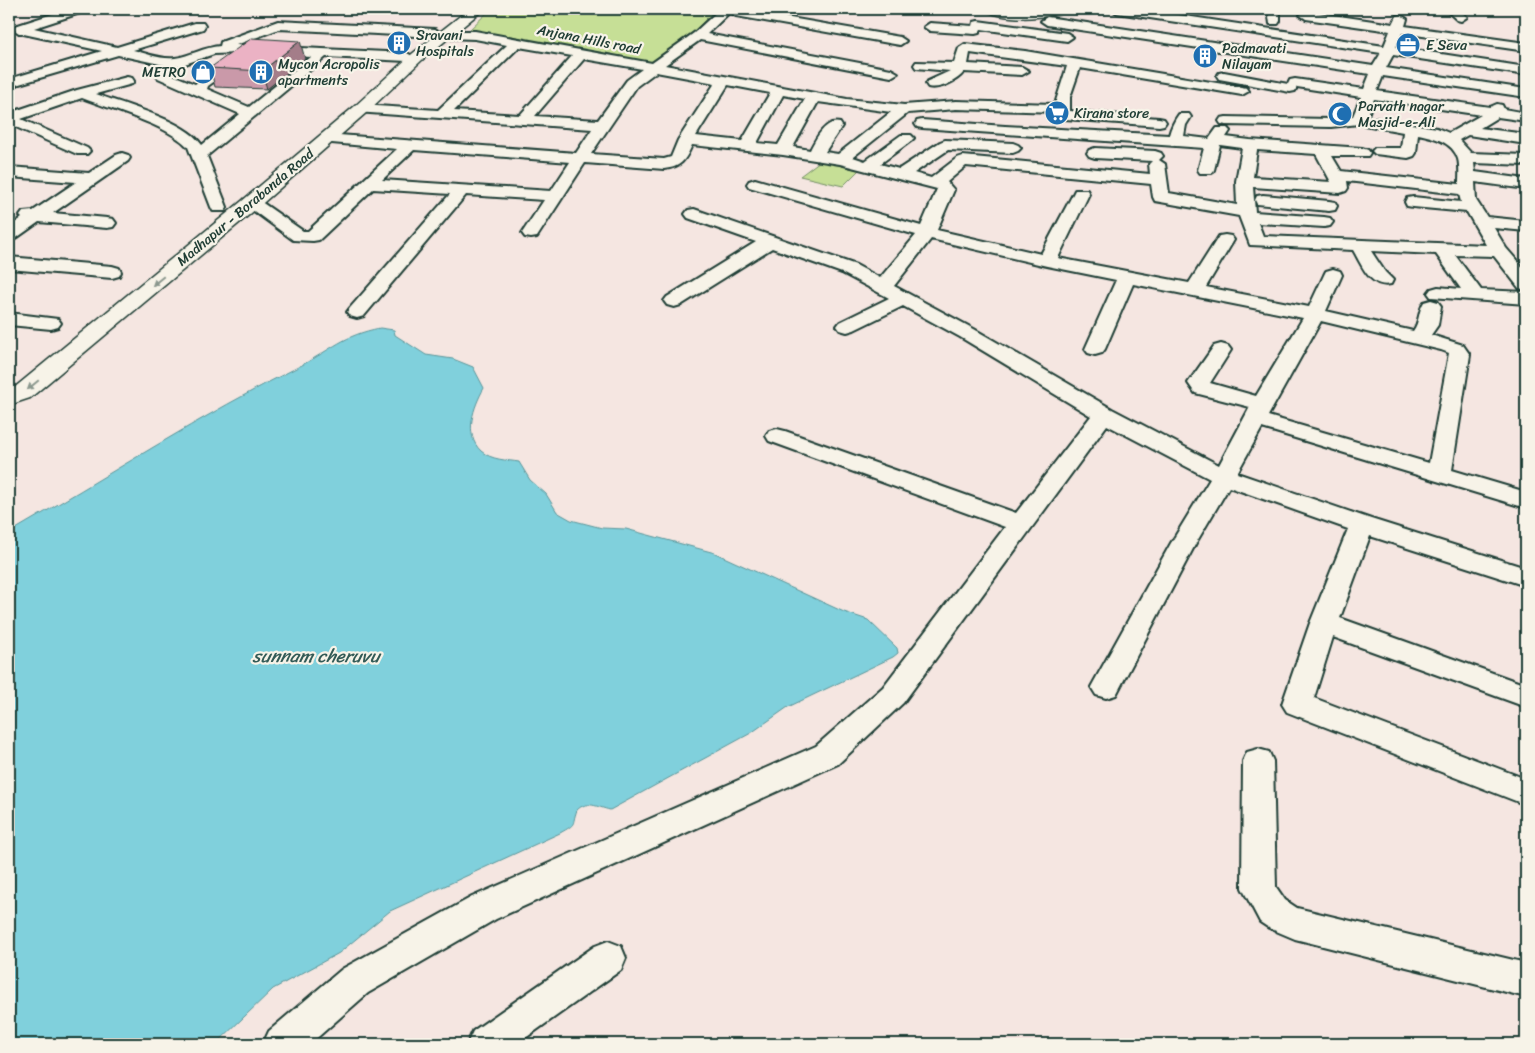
<svg xmlns="http://www.w3.org/2000/svg" width="1535" height="1053" font-family="Sriracha,sans-serif">
<rect width="100%" height="100%" fill="#f5e6e1"/>
<filter id="ink" filterUnits="userSpaceOnUse"><feTurbulence type="fractalNoise" baseFrequency=".02" numOctaves="2"/><feDisplacementMap in="SourceGraphic" scale="10" xChannelSelector="R" yChannelSelector="G"/><feConvolveMatrix kernelMatrix="1 2 1 2 8 2 1 2 1" color-interpolation-filters="sRGB"/></filter>
<g filter="url(#ink)">
<g fill="#c6df96" stroke="#728e65">
<polygon points="491,9 716,9 689,36 652,64 468,31"/>
<polygon points="820,161 859,170 843,186 800,176"/>
</g>
<path fill="#80d0dc" stroke="#599599" d="M 380,328 L 394,330 L 395,335 L 426,355 L 453,359 L 473,367 L 484,388 C 474,406 463,434 481,451 C 491,460 507,460 519,462 L 530,480 L 546,494 L 557,512 L 571,520 L 602,528 L 626,529 L 715,553 L 844,612 L 868,620 L 897,648 L 898,653 L 893,657 L 788,707 L 751,733 L 610,810 C 597,807 587,800 577,810 C 571,826 578,823 560,833 L 390,911 L 339,953 L 273,989 L 216,1044 L 9,1044 L 9,533 C 106,477 201,415 302,365 C 332,349 344,335 380,328 Z"/>
<g fill="none" stroke-linecap="round" stroke-linejoin="round">
<defs>
<g id="minor">
<path d="M 68,9 L 85,9 L 83,12 L 34,28 L 117,47 L 195,23 L 203,23 L 205,26 L 203,29 L 133,50 C 145,53 162,60 175,58 C 190,56 204,47 220,46 L 221,42 L 278,21 L 435,29 L 441,33 L 435,37 L 279,29 L 236,45 L 407,53 L 414,57 L 407,61 L 326,57 L 207,156 L 227,207 L 225,211 L 213,211 L 211,207 L 188,147 C 166,124 112,110 82,98 L 21,119 L 87,148 L 90,151 L 87,154 L 77,154 L 9,124 L 9,113 L 77,90 L 127,77 L 132,78 L 134,81 L 132,84 L 96,94 C 125,105 185,120 202,145 L 240,114 L 158,78 L 156,75 L 163,71 L 195,84 L 238,53 L 214,54 L 182,65 L 169,66 L 118,55 L 9,87 L 9,79 L 102,51 L 19,33 L 13,29 L 15,26 ZM 241,53 L 311,57 L 249,107 L 207,89 L 208,86 L 244,60 L 246,57 Z"/>
<path d="M 720,9 L 738,9 L 900,37 L 906,41 L 900,45 L 736,16 L 730,12 L 707,34 L 891,69 L 898,73 L 891,77 L 700,40 L 665,65 L 847,99 L 904,105 L 956,101 L 1055,104 L 1067,66 L 970,53 L 968,64 L 1022,67 L 1029,71 L 1022,75 L 964,72 C 957,81 940,90 928,87 L 926,84 L 928,81 L 950,71 L 916,68 L 914,65 L 916,62 L 954,63 L 959,48 L 965,44 L 1025,51 L 1247,88 L 1249,91 L 1242,95 L 1080,68 L 1070,97 L 1070,111 L 1159,118 L 1164,119 L 1166,122 L 1164,125 L 1159,126 L 1065,119 L 1060,118 L 1056,112 L 956,109 L 908,113 L 853,157 L 865,161 L 901,135 L 911,135 L 914,138 L 911,141 L 880,164 L 899,169 L 940,142 L 945,140 L 1013,143 L 1018,145 L 1021,148 L 1018,151 L 1013,153 L 948,150 L 914,173 L 931,178 L 957,158 L 963,156 L 1150,174 L 1149,164 L 1152,161 L 1095,158 L 1089,156 L 1087,153 L 1089,150 L 1095,148 L 1155,151 L 1161,153 L 1163,156 L 1159,160 L 1165,164 L 1169,193 L 1237,205 L 1236,181 L 1242,148 L 1220,145 L 1214,170 L 1212,173 L 1200,173 L 1198,170 L 1204,148 L 922,128 L 917,127 L 915,124 L 917,121 L 922,120 L 1005,126 L 1169,135 C 1171,127 1174,121 1179,114 L 1189,114 L 1191,117 L 1186,125 L 1184,136 L 1209,139 L 1217,128 L 1227,128 L 1230,131 L 1226,137 L 1250,140 L 1362,148 L 1368,150 L 1370,153 L 1368,156 L 1332,156 L 1341,171 L 1459,184 C 1459,177 1460,166 1458,159 C 1453,142 1433,137 1418,134 L 1416,153 L 1414,156 L 1408,158 L 1375,154 L 1372,151 L 1375,148 L 1401,148 L 1403,132 L 1359,124 L 1331,127 L 1226,125 L 1221,124 L 1219,121 L 1221,118 L 1226,117 L 1331,119 L 1353,116 L 1361,97 L 1297,87 L 1295,91 L 1290,92 L 1219,79 L 1217,76 L 1219,73 L 1224,72 L 1288,84 L 1290,80 L 1295,79 L 1364,89 L 1370,74 L 1047,25 L 1041,21 L 1047,17 L 1373,66 L 1381,53 L 1117,13 L 1111,9 L 1139,9 L 1384,46 L 1390,31 L 1306,19 L 1300,15 L 1306,11 L 1393,24 L 1397,16 L 1401,15 L 1407,19 L 1405,26 L 1526,43 L 1526,51 L 1402,33 L 1396,47 L 1526,67 L 1526,75 L 1393,55 L 1386,68 L 1526,89 L 1526,97 L 1383,76 L 1377,91 L 1490,107 L 1497,104 L 1502,105 L 1504,109 L 1526,113 L 1526,121 L 1498,117 L 1480,128 L 1526,134 L 1526,144 L 1468,135 L 1459,140 L 1471,153 L 1526,155 L 1526,165 L 1474,163 L 1475,172 L 1526,179 L 1526,189 L 1475,182 L 1476,200 L 1487,217 L 1526,221 L 1526,231 L 1494,228 L 1506,248 L 1526,271 L 1526,290 L 1519,288 L 1494,256 L 1455,255 L 1481,290 L 1526,292 L 1526,304 L 1431,297 L 1428,293 L 1431,289 L 1438,287 L 1461,289 L 1436,254 L 1371,251 L 1385,272 L 1393,280 L 1391,284 C 1370,289 1362,265 1353,250 L 1250,245 L 1239,216 L 1155,201 L 1153,197 L 1151,184 L 966,166 L 947,182 L 954,190 L 937,230 L 1041,254 L 1073,194 L 1075,190 L 1087,190 L 1089,194 L 1058,258 L 1189,283 L 1219,236 L 1225,235 L 1231,236 L 1234,240 L 1206,287 L 1309,307 L 1324,275 L 1326,271 L 1333,269 L 1340,271 L 1342,275 L 1326,311 L 1413,331 C 1420,322 1418,311 1424,302 L 1431,300 L 1438,302 L 1441,306 L 1438,325 L 1431,335 L 1463,345 L 1470,355 L 1452,470 L 1526,492 L 1526,508 L 1262,428 L 1237,473 L 1371,519 L 1526,568 L 1526,586 L 1370,536 L 1340,618 L 1526,685 L 1526,707 L 1333,637 L 1314,698 L 1526,779 L 1526,805 L 1287,712 L 1282,704 L 1310,623 L 1348,529 L 1229,487 L 1196,543 L 1116,695 L 1106,698 L 1096,695 L 1091,687 L 1171,543 L 1210,479 L 1107,425 L 903,703 L 838,764 L 496,919 L 368,993 L 310,1044 L 263,1044 L 269,1031 L 342,969 L 472,897 L 816,746 L 883,687 L 1005,527 L 769,441 L 766,436 L 769,431 L 777,429 L 785,431 L 1016,513 L 1091,416 L 960,337 L 903,306 L 854,330 L 847,332 L 840,330 L 837,326 L 840,322 L 889,298 L 842,273 L 772,248 L 681,305 L 674,307 L 667,305 L 664,301 L 667,297 L 756,242 L 688,218 L 685,214 L 688,210 L 694,209 L 856,265 L 880,278 L 916,235 L 749,187 L 747,184 L 749,181 L 755,179 L 921,226 L 937,189 L 840,164 L 783,155 L 692,145 C 685,161 681,167 664,169 L 585,163 L 537,237 L 531,238 L 525,237 L 522,233 L 544,200 L 466,195 L 364,316 L 357,318 L 350,316 L 347,312 L 350,308 L 450,194 L 373,189 L 319,240 L 313,241 L 293,240 L 243,203 L 245,199 L 257,199 L 303,231 L 308,231 L 397,149 L 321,142 L 318,139 L 321,136 L 326,134 L 576,153 L 592,129 L 356,112 L 354,109 L 356,106 L 361,105 L 438,110 L 507,45 L 475,39 L 447,38 L 443,37 L 441,34 L 443,31 L 475,31 L 652,63 L 694,33 ZM 519,47 L 572,56 L 520,115 L 454,111 ZM 584,59 L 642,69 L 627,80 L 598,120 L 535,116 ZM 656,72 L 715,83 L 678,140 L 671,157 L 664,159 L 591,154 L 637,86 ZM 728,85 L 770,93 L 742,141 L 696,136 ZM 783,95 L 805,99 L 778,145 L 757,143 ZM 1374,99 L 1481,115 L 1449,133 L 1437,128 L 1367,117 ZM 818,102 L 891,112 L 838,154 L 825,152 L 842,126 L 840,123 C 826,119 816,138 810,150 L 793,147 ZM 414,150 L 570,162 L 551,191 L 382,180 ZM 1257,150 L 1316,154 L 1331,182 L 1253,177 ZM 1347,181 L 1459,194 L 1461,202 L 1413,197 L 1407,198 L 1405,202 L 1407,206 L 1413,207 L 1467,212 L 1486,245 L 1263,236 L 1258,223 L 1324,227 L 1330,226 L 1333,222 L 1330,218 L 1324,217 L 1255,212 L 1253,187 L 1340,193 L 1346,191 L 1348,188 ZM 931,239 L 1047,266 L 1116,280 L 1085,349 L 1088,353 L 1095,355 L 1102,353 L 1105,349 L 1133,284 L 1303,318 L 1256,396 L 1210,383 L 1231,350 L 1228,346 L 1221,344 L 1214,346 L 1188,383 L 1195,393 L 1250,407 L 1219,465 L 1112,409 L 974,329 L 894,286 ZM 1321,321 L 1441,350 L 1449,353 L 1429,463 L 1268,416 Z"/>
<polygon points="1268,9 1280,9 1280,21 1278,24 1270,24"/>
<polygon points="1445,9 1458,9 1467,17 1461,21 1457,20"/>
<polygon points="978,21 1067,33 1073,37 1067,41 981,29 979,33 975,34 930,31 924,27 930,23 973,26 974,22"/>
<polygon points="122,153 128,155 130,158 128,161 53,213 107,218 113,219 116,223 113,227 107,228 39,222 15,239 9,240 9,227 22,218 20,216 23,212 33,211 76,182 9,177 9,167 89,173 116,155"/>
<polygon points="1263,195 1329,201 1335,202 1337,206 1335,210 1329,211 1257,204 1255,200 1257,196"/>
<polygon points="9,257 112,266 119,268 121,272 119,276 112,278 9,269"/>
<polygon points="9,313 58,319 61,323 58,327 51,329 9,325"/>
<polygon points="1258,749 1269,752 1273,761 1276,887 1285,900 1297,908 1526,963 1526,997 1295,939 1269,928 1260,922 1242,888 1243,761 1247,752"/>
<polygon points="608,941 621,946 626,958 621,970 517,1044 467,1044 473,1031 595,946"/>
</g>
<polygon id="tertiary" points="469,9 484,9 422,60 367,112 256,209 30,398 9,405 9,390 14,388 242,201 355,106 412,54"/>
<path id="secondary" d="M 985,9 L 1062,9 C 1052,21 995,20 985,9 Z"/>
</defs>
<use href="#minor" stroke="#1f3d34" stroke-width="4"/>
<use href="#tertiary" stroke="#1f3d34" stroke-width="3"/>
<use href="#secondary" stroke="#1f3d34" stroke-width="3"/>
<use href="#minor" fill="#f7f3e8" fill-rule="evenodd"/>
<use href="#tertiary" fill="#f7f3e8" fill-rule="evenodd"/>
<use href="#secondary" fill="#f7f3e8" fill-rule="evenodd"/>
</g>
<polygon fill="#ca99a9" stroke="#1f3d34" points="305,59 267,89 215,87 210,68"/>
<polygon fill="#a47d89" stroke="#1f3d34" points="300,41 305,59 267,89 262,71"/>
<polygon fill="#ebb2c4" stroke="#1f3d34" points="252,38 300,41 262,71 210,68"/>
<defs><path id="oneway-solid" d="M-6-.8H1V-3.2L6.5 0L1 3.2V.8H-6Z" transform="scale(1.25)"/></defs>
<g fill="#8b988e">
<use href="#oneway-solid" transform="translate(158 281) rotate(140)"/>
<use href="#oneway-solid" transform="translate(33 385) rotate(140)"/>
</g>
</g>
<defs>
<symbol id="building-disc" viewBox="-11 -11 22 22"><circle r="9.5" fill="#1f6fb2" stroke="#f7f3e8"/><path d="M-4-6H4V6H1V3H-1V6H-4ZM-2.5-4.3h1.7v1.8h-1.7ZM.8-4.3h1.7v1.8H.8ZM-2.5-1h1.7V.8h-1.7ZM.8-1h1.7V.8H.8Z" fill="#fff"/></symbol>
<symbol id="office-disc" viewBox="-11 -11 22 22"><circle r="9.5" fill="#1f6fb2" stroke="#f7f3e8"/><path d="M-6-3h4V-5.5h4V-3h4V5H-6ZM-1-4.5V-3h2v-1.5ZM-6 0V1H6V0Z" fill="#fff"/></symbol>
<symbol id="shop-disc" viewBox="-11 -11 22 22"><circle r="9.5" fill="#1f6fb2" stroke="#f7f3e8"/><path d="M-5-2.5h2.3a2.7 3.5 0 0 1 5.4 0H5L5.5 6h-11ZM-1.5-2.5h3a1.5 2.3 0 0 0-3 0Z" fill="#fff"/></symbol>
<symbol id="supermarket-disc" viewBox="-11 -11 22 22"><circle r="9.5" fill="#1f6fb2" stroke="#f7f3e8"/><path d="M-6-5.5h2.5l.6 2H6L4.5 2H-2.5L-4.4-4H-6ZM-1.5 3.2a1.3 1.3 0 1 0 .1 0ZM3 3.2a1.3 1.3 0 1 0 .1 0Z" fill="#fff"/></symbol>
<symbol id="mosque-disc" viewBox="-11 -11 22 22"><circle r="9.5" fill="#1f6fb2" stroke="#f7f3e8"/><path d="M3.5-4.9A6 6 0 1 0 3.5 4.9A5 5 0 1 1 3.5-4.9Z" fill="#fff"/></symbol>
</defs>
<g fill-rule="evenodd">
<use href="#building-disc" x="385" y="29" width="28" height="28"/>
<use href="#office-disc" x="1394" y="31" width="28" height="28"/>
<use href="#building-disc" x="1191" y="42" width="28" height="28"/>
<use href="#shop-disc" x="189" y="58" width="28" height="28"/>
<use href="#building-disc" x="247" y="58" width="28" height="28"/>
<use href="#supermarket-disc" x="1043" y="99" width="28" height="28"/>
<use href="#mosque-disc" x="1326" y="100" width="28" height="28"/>
</g>
<g text-anchor="middle" stroke-width="4.5" stroke-linejoin="round" paint-order="stroke">
<g font-size="14" fill="#1f3d34" stroke="#f7f3e8" text-anchor="start">
<text x="416" y="40">Sravani<tspan x="416" dy="16">Hospitals</tspan></text>
<text x="1426" y="50">E Seva</text>
<text x="1222" y="53">Padmavati<tspan x="1222" dy="16">Nilayam</tspan></text>
<text x="278" y="69">Mycon Acropolis<tspan x="278" dy="16">apartments</tspan></text>
<text x="186" y="77" text-anchor="end">METRO</text>
<text x="1358" y="111">Parvath nagar<tspan x="1358" dy="16">Masjid-e-Ali</tspan></text>
<text x="1074" y="118">Kirana store</text>
</g>
<g font-size="14" fill="#1f3d34" stroke="#f7f3e8">
<text transform="translate(589 39) rotate(11)" y="5">Anjana Hills road</text>
<text transform="translate(245 207) rotate(-40)" y="5">Madhapur - Borabanda Road</text>
</g>
<g font-size="18" font-style="italic" fill="#325a56" stroke="#f7f3e8">
<text x="316" y="662">sunnam cheruvu</text>
</g>
</g>
<rect width="1535" height="1053" fill="none" stroke="#f7f3e8" stroke-width="30"/>
<rect x="15" y="15" width="1505" height="1023" fill="none" stroke="#1f3d34" stroke-width="2" filter="url(#ink)"/>
</svg>
